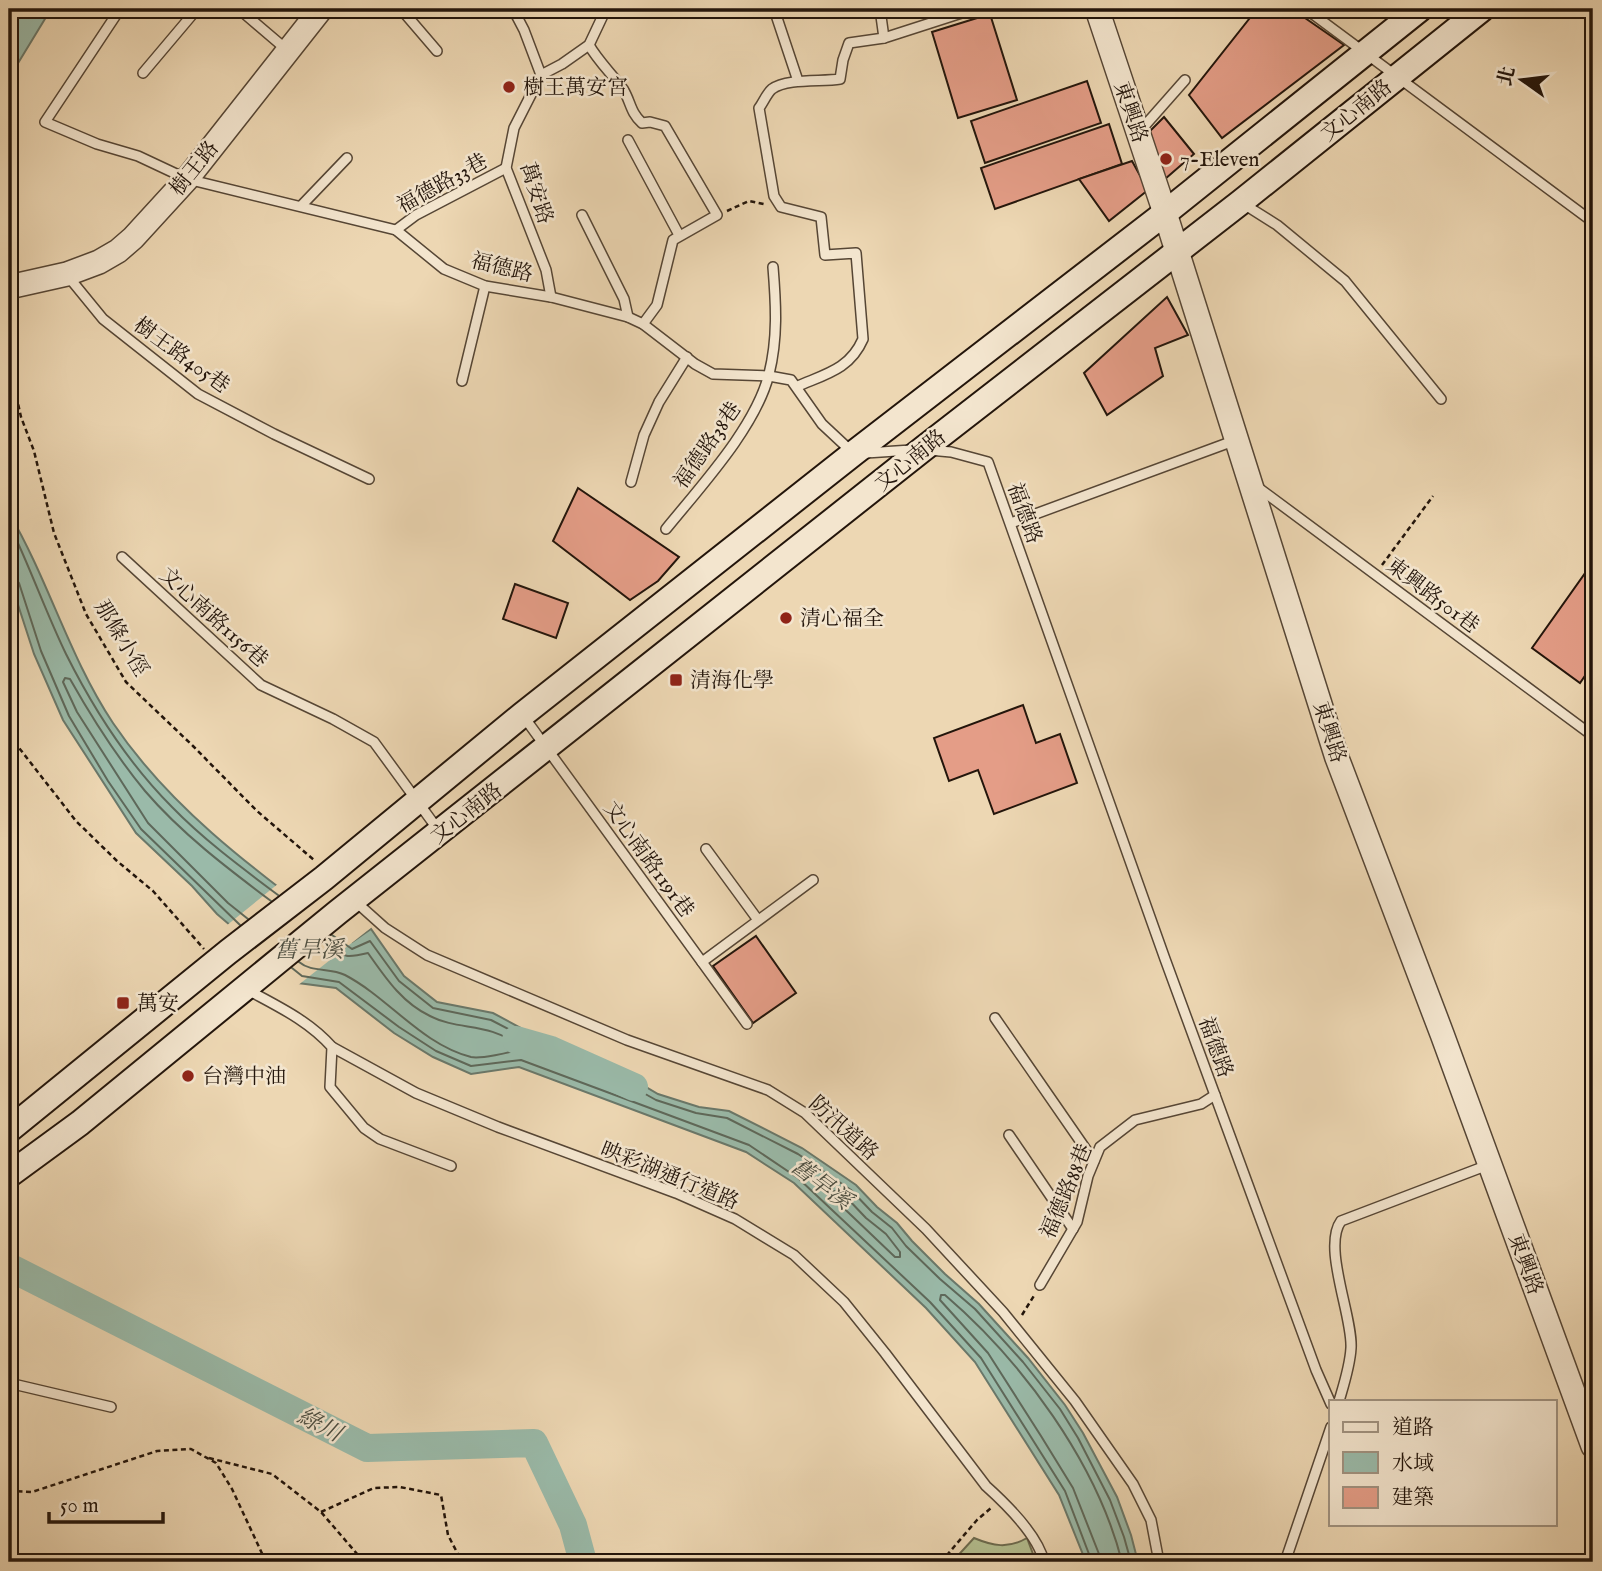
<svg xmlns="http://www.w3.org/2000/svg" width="1602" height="1571" font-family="'IM FELL English','Noto Serif TC',serif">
<rect width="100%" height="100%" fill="#edd7b3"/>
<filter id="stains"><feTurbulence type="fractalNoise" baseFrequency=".00286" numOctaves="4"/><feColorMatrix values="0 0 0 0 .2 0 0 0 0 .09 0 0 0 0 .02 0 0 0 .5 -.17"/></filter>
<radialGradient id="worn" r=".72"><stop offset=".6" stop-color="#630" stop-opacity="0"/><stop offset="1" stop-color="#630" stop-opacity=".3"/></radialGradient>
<path fill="#b4bf90" stroke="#6c6a4e" stroke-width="2" d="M 974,1538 C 993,1546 1008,1549 1027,1538 L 1036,1562 L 952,1562 Z"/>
<g fill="#9abaa9" stroke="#6a786a" stroke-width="2">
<polygon points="9,9 51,9 9,78"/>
<path d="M 9,513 C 49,581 69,657 113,723 C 175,815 265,877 352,942 L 371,929 L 404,976 L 437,1002 L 493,1013 L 521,1028 L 576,1066 L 634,1080 L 658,1094 L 699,1107 L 729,1111 L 802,1148 L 856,1185 L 877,1207 L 897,1223 L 912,1241 L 945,1274 L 979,1304 L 1028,1358 L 1065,1405 L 1083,1433 L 1117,1497 L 1131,1535 L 1138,1562 L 1086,1562 L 1059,1495 L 975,1362 L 926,1308 L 794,1183 L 746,1152 L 519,1067 L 471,1074 L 433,1057 L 394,1033 L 336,988 L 298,983 L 217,914 L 192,886 L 136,833 L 63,720 L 34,654 L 9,577 Z"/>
</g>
<polygon fill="#edd7b3" points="279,883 352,938 369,926 372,927 297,986 226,926"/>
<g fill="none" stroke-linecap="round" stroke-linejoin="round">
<g stroke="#5e685a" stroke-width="2">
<path d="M 9,527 L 17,541 C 34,578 48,617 66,654 C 93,708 129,764 172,807 C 204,840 242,868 278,895"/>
<polyline points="9,578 14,578 19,583 41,651 69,716 108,781 141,829 240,925"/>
<path d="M 248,919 L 228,903 L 148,823 L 77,712 L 63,682 L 65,678 L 70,679 C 92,718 116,756 145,791 C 181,833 227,868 271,901"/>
<polyline points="332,935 352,949 370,941 399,981 433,1008 491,1020 518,1034 573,1072 631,1086 656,1100 696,1113 727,1118 798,1154 851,1190 872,1212 892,1228 906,1246 940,1279 975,1309 1023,1362 1060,1409 1078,1438 1110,1500 1124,1537 1131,1562"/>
<path d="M 299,962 C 312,973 330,967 345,975 C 389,998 421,1044 471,1057 C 480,1059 510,1053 519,1049 L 518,1045 C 488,1022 459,1031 430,1016 C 402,1003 385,977 368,953 C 343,959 345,957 325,941"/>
<polyline points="292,968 302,976 339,982 399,1027 436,1051 471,1066 521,1060 749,1145 798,1178 930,1302 981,1358 1065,1491 1092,1562"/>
<polygon points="831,1191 835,1191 846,1197 866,1218 886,1234 900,1252 900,1257 895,1257 831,1196"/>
<path d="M 1100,1562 L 1099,1554 L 1073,1488 L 1041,1436 L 988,1353 L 940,1300 L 941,1295 L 945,1295 C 1022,1361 1097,1463 1122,1562"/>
</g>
<g stroke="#9abaa9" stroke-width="28">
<polyline points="516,1040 551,1050 634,1087"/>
<polyline points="9,1267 367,1448 534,1443 573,1525 583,1562"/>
</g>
</g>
<g fill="#e49d87" stroke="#23150b" stroke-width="2">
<polygon points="1257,9 1292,9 1344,45 1222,138 1189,95"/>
<polygon points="990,14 1017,100 958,118 932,32"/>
<polygon points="1087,81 1101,123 985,163 971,121"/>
<polygon points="1164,117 1194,154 1165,179 1149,132"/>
<polygon points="1109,124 1122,164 995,209 981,168"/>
<polygon points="1132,161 1148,190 1109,221 1079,179"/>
<polygon points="1167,297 1188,335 1155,348 1163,376 1107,415 1084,373"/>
<polygon points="578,488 679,557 658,581 630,600 553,541"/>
<polygon points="1593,562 1593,664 1580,683 1532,648"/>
<polygon points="515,584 568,603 556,638 503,619"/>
<polygon points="1023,705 1036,743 1060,734 1077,783 994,814 978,770 949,781 934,738"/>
<polygon points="756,936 796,993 753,1023 713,966"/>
</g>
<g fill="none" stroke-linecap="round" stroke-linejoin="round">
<defs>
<g id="service">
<polyline points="120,9 45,122 97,144 138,156 187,179 396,230 444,269 485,286 551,297 628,317 643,324 695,364 713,374 769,376 791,380 822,424 852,452"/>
<polyline points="239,9 287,50"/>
<polyline points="401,9 437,51"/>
<polyline points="513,9 524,30 541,75"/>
<polyline points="774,9 798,81"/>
<polyline points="880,9 884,38"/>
<polyline points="1306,9 1593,222"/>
<path d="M 589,45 C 598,61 612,74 623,89 C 631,102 630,112 642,123 L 650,122 L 665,126 L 717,215 L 673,240 L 657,305 L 643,324"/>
<polyline points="143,73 197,9"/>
<polyline points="1140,131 1185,80"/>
<polyline points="628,140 679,235"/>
<polyline points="1242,203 1277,225 1345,281 1441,399"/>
<polyline points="301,206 347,158"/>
<polyline points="582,215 624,299 628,317"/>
<polyline points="396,230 416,215 506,168"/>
<polyline points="67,275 103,319 198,394 274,434 369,479"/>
<polyline points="551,297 546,270 506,168 514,128 541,75 562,64 589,45 606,9"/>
<polyline points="462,381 485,286"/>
<path d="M 798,386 C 826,374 850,369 863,339 L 856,253 L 825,255 L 821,217 L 781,207 L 774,196 L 759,108 C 763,103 767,93 772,89 C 787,78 822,82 840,79 L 843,60 L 849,43 L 884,38 L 974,9"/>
<polyline points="929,450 951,452 988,462 1165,959 1316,1370 1331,1404"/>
<polyline points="866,453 911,450"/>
<polyline points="631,482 644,435 659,402 687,357"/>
<polyline points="1256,486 1593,736"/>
<polyline points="1011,523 1236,440"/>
<path d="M 666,529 C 700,487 756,427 769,374 C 778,338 776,304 773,267"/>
<polyline points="122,557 261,685 333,719 374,742 439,831"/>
<polyline points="524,717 747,1024"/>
<polyline points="706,849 758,920"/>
<polyline points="356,902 385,928 427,955 627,1040 768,1090 805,1113 926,1229 1003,1312 1075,1401 1133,1484 1151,1520 1159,1562"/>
<polyline points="702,962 813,880"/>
<path d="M 246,989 C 277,1006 308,1020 332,1047 L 330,1087 L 364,1128 L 380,1139 L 451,1166"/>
<polyline points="995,1018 1094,1161"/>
<path d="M 332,1047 L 416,1093 L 498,1127 L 676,1193 L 735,1219 L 794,1255 L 844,1302 L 885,1353 L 986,1486 C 1006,1504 1038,1535 1044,1562"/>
<polyline points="1009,1135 1073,1229"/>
<polyline points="1040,1285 1077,1222 1088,1176 1100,1147 1135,1120 1201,1104 1215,1095"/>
<polyline points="9,1383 111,1407"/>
<path d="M 1339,1401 C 1344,1384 1350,1366 1351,1348 C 1353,1317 1322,1247 1341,1221 L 1488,1165"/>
<polyline points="1285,1562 1331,1427"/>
</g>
<g id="tertiary">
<polyline points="1097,9 1165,213 1337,758 1442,1034 1593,1446"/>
<polyline points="9,287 67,274 99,262 118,251 133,238 187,179 321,9"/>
</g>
<g id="secondary">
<polyline points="9,1130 228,952 324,878 522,715 854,453 1165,213 1420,9"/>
<polyline points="9,1175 80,1123 338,912 923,449 1241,202 1482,9"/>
</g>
</defs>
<use href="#service" stroke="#564635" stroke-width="12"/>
<use href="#tertiary" stroke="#564635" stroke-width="26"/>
<use href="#secondary" stroke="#23150b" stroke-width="28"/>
<g stroke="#23150b" stroke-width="2.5" stroke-dasharray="5 3.5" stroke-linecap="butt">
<polyline points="727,211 749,201 764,204"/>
<polyline points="9,363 21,417 34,451 54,533 86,614 126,682 193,746 257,811 314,860"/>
<polyline points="1382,565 1433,496"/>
<polyline points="9,735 76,821 117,861 153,891 204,949"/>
<polyline points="1022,1315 1035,1294"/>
<polyline points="209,1458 272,1474 321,1512 364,1562"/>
<polyline points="9,1491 32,1492 157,1451 191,1449 216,1463 232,1489 266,1562"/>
<polyline points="321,1512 374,1488 400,1487 441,1495 448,1535 462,1562"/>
<polyline points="941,1562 977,1520 991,1508"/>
</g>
<use href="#service" stroke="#f3e5ce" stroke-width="9"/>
<use href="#tertiary" stroke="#f3e5ce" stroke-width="23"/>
<use href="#secondary" stroke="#f3e5ce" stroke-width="24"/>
</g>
<g fill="#8f2418" stroke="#f3e5ce" stroke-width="2.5">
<circle cx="509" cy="87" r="7"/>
<circle cx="1166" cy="159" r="7"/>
<circle cx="786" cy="618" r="7"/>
<rect x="669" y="673" width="14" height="14" rx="3.5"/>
<rect x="116" y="996" width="14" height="14" rx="3.5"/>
<circle cx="188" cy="1076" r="7"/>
</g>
<g text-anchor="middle" stroke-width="5" stroke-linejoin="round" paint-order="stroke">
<g font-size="21" fill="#23150b" stroke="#f3e5ce" text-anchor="start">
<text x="523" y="94">樹王萬安宮</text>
<text x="1180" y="166">7-Eleven</text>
<text x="800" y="625">清心福全</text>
<text x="690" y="687">清海化學</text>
<text x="137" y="1010">萬安</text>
<text x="202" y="1083">台灣中油</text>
</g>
<g font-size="21" fill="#23150b" stroke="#f3e5ce">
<text transform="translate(1356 110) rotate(-39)" y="7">文心南路</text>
<text transform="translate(1131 112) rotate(71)" y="7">東興路</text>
<text transform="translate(194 168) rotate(-51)" y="7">樹王路</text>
<text transform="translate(442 183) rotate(-29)" y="7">福德路33巷</text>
<text transform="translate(537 193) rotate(72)" y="7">萬安路</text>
<text transform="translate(502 267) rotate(14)" y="7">福德路</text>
<text transform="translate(182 355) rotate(36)" y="7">樹王路405巷</text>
<text transform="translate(707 445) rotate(-55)" y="7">福德路38巷</text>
<text transform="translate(910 460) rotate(-39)" y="7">文心南路</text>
<text transform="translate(1025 513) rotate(70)" y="7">福德路</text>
<text transform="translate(1433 595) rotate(37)" y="7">東興路501巷</text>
<text transform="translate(214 617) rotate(42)" y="7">文心南路1156巷</text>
<text transform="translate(122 638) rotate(59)" y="7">那條小徑</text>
<text transform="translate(1330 732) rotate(72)" y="7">東興路</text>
<text transform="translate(466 813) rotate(-38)" y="7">文心南路</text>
<text transform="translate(649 859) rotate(54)" y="7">文心南路1191巷</text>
<text transform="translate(1216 1047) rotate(70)" y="7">福德路</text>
<text transform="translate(844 1128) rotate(42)" y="7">防汛道路</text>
<text transform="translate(670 1175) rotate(22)" y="7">映彩湖通行道路</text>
<text transform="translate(1066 1191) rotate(-67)" y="7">福德路88巷</text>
<text transform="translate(1526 1264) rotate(70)" y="7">東興路</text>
</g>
<g font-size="23" font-style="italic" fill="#4d4f42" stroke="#f3e5ce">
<text x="309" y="957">舊旱溪</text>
<text transform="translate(822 1183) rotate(37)" y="8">舊旱溪</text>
<text transform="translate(320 1424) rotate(27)" y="8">綠川</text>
</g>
</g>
<rect width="1602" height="1571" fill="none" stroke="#edd7b3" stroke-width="35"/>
<rect x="10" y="10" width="1581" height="1550" fill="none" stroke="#23150b" stroke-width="3.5"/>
<rect x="18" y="18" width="1567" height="1536" fill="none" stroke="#23150b" stroke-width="2"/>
<rect x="1329" y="1400" width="228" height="126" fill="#f3e5ce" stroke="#a09280" stroke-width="2"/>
<rect x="1343" y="1422" width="35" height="10" fill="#f3e5ce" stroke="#a09280" stroke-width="2"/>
<text x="1392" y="1434" font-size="21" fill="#23150b">道路</text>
<rect x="1343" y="1452" width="35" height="21" fill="#9abaa9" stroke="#a09280" stroke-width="2"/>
<text x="1392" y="1470" font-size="21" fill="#23150b">水域</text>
<rect x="1343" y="1487" width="35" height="21" fill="#e49d87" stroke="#a09280" stroke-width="2"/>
<text x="1392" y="1504" font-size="21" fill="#23150b">建築</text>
<g transform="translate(1522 80) rotate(284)" stroke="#f3e5ce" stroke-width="5" paint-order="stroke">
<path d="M0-5L12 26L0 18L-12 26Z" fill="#23150b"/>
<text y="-10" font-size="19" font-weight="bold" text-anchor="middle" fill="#23150b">北</text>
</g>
<path d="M49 1512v10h114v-10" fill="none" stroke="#23150b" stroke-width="3.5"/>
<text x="60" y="1512" font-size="21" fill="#23150b" stroke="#f3e5ce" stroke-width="5" paint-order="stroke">50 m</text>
<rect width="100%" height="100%" filter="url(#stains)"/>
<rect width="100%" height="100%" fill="url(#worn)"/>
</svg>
